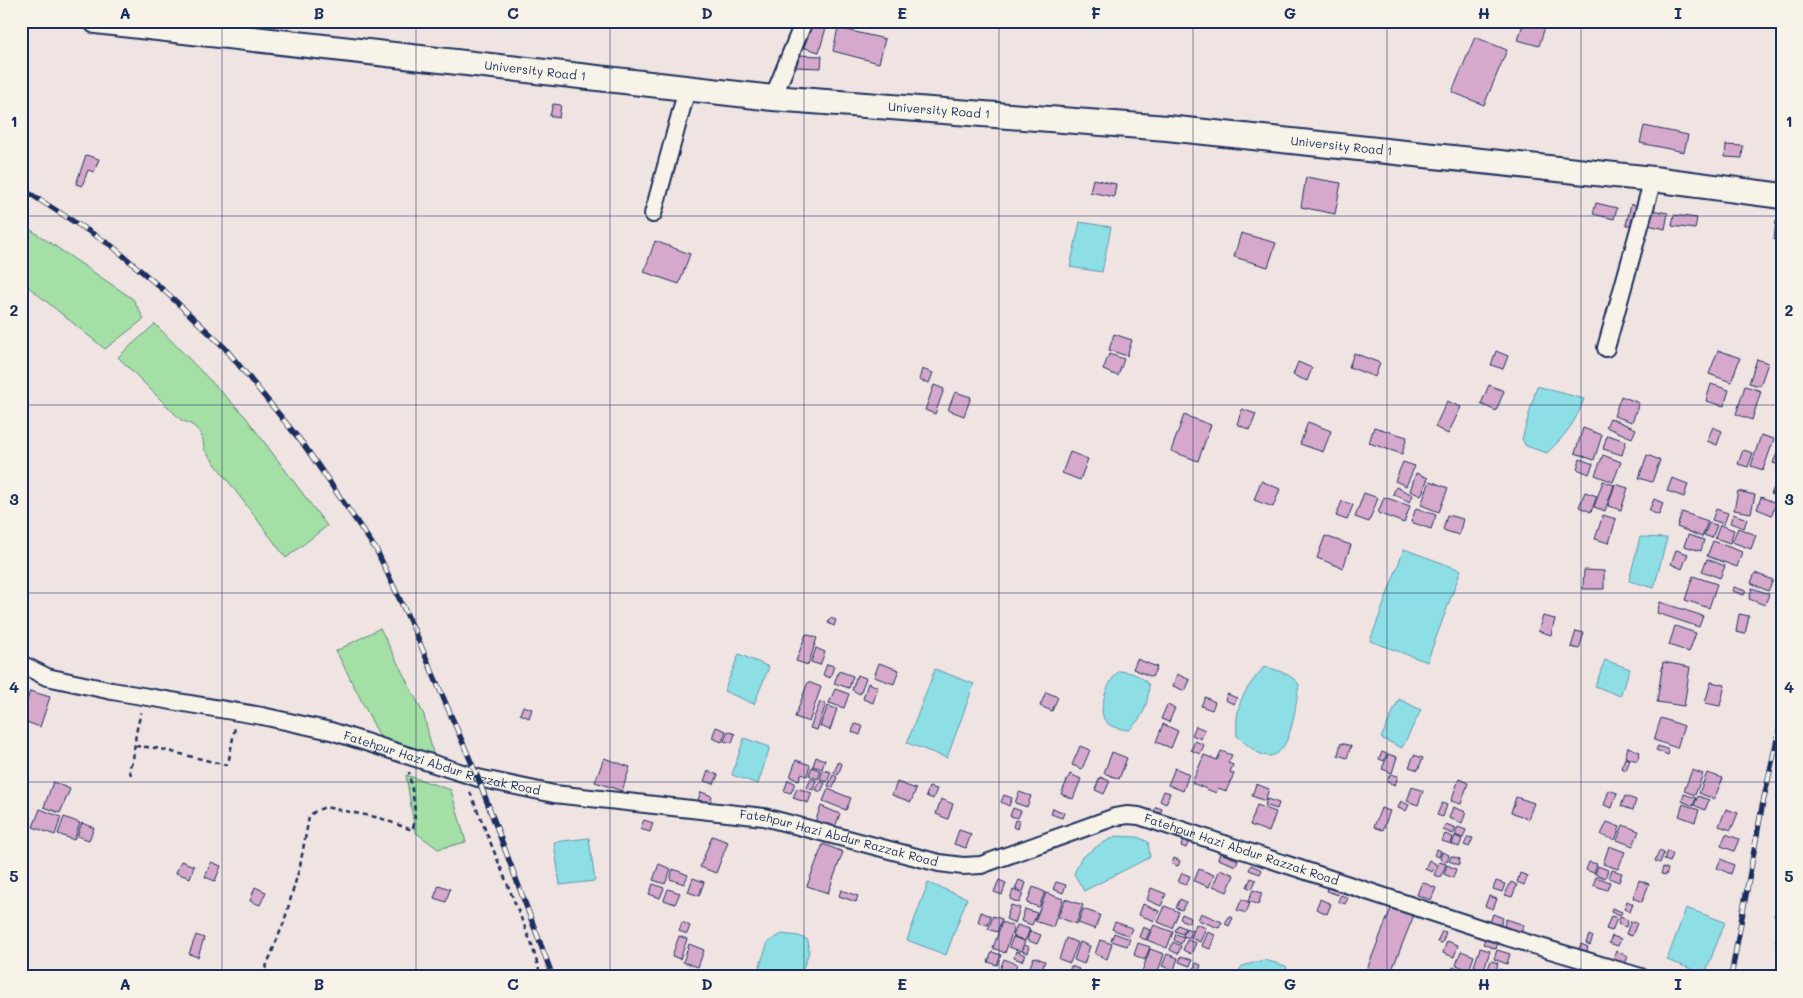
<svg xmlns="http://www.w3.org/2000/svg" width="1803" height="998" font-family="Mali,sans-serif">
<rect width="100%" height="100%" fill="#f0e4e2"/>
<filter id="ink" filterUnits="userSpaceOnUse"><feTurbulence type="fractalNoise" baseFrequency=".02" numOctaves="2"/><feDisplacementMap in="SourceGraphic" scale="10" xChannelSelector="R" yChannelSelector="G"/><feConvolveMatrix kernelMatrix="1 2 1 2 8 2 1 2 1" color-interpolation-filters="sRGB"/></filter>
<g filter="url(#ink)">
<g fill="#a4dfa5" stroke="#608782">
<polygon points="21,223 133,299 144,319 105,349 21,281"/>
<path d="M 155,324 L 244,415 L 327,526 L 286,558 L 204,449 C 204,433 196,425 181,420 L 118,357 Z"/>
<polygon points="380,628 424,715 434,758 402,751 380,737 336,651"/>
<polygon points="406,775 451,790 466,842 438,849 415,832"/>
</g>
<g fill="#8ddee5" stroke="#5f98af">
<polygon points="1080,222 1111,227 1102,272 1070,267"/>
<path d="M 1537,386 L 1584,399 C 1576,422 1565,436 1547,453 L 1526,446 L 1522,439 Z"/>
<polygon points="1640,537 1667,538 1654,588 1629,581"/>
<polygon points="1404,549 1461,570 1427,662 1370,641"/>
<polygon points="739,654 769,667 754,704 724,691"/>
<polygon points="1605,660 1630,669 1620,696 1595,686"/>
<path d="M 1264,667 C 1277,669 1290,674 1299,684 C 1296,702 1292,754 1270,756 C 1258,757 1246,743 1237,736 C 1235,703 1243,692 1264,667 Z"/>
<polygon points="935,669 974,684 947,758 907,743"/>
<path d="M 1119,671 C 1132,672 1141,675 1149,685 C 1148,704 1144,717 1129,730 C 1107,728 1098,721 1104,698 C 1107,687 1111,679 1119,671 Z"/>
<polygon points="1399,699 1421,710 1402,748 1381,738"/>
<polygon points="744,738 770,747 758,784 732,775"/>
<polygon points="1116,836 1138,837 1148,842 1150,857 1084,891 1074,874 1081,858 1099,845"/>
<polygon points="589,838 595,881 560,885 554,842"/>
<polygon points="928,883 967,898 946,955 907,940"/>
<polygon points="1686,908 1725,922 1705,974 1667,960"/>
<polygon points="782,934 799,936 808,940 809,952 800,977 756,977 768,942"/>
<polygon points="1265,960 1286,966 1289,977 1235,977 1242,966"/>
</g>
<g fill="#d6a9cc" stroke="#1b2f5e">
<polygon points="809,21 828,21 819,52 802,47"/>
<polygon points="1524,21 1545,27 1539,46 1518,40"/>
<polygon points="838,28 885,39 879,63 833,51"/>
<polygon points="1475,37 1507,50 1484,105 1452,92"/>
<polygon points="796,55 822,56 821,68 795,67"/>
<polygon points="553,104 561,105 559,118 550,116"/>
<polygon points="1644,126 1688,135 1684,152 1640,143"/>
<polygon points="1726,145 1743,146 1742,158 1725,157"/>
<polygon points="86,155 99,159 94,172 88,170 82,186 76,184"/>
<polygon points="1306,177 1341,183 1335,214 1301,207"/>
<polygon points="1093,179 1116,184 1114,197 1090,192"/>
<polygon points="1596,203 1617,208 1614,219 1593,214"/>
<polygon points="1631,204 1641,207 1637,227 1626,225"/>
<polygon points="1651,210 1668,213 1665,229 1648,225"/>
<polygon points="1674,215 1697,218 1695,229 1672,226"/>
<polygon points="1776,221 1782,221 1782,241 1774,240"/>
<polygon points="1241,233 1276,243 1268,267 1234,257"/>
<polygon points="655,241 690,254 679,284 644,272"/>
<polygon points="1777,245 1782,246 1782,264 1777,264"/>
<polygon points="1114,334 1132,340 1127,356 1109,350"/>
<polygon points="1718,350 1740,358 1731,382 1709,374"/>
<polygon points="1496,351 1508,356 1503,369 1491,365"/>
<polygon points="1354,353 1380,363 1375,377 1349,367"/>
<polygon points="1109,354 1124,359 1118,376 1103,370"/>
<polygon points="1757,359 1768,363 1760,386 1749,383"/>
<polygon points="1298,362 1312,368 1307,381 1293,375"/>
<polygon points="922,369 933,373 929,383 919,380"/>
<polygon points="1711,384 1729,390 1724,406 1706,401"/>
<polygon points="934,385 944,389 935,414 925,410"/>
<polygon points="1489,385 1504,391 1496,411 1481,404"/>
<polygon points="1745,386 1761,391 1752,420 1736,414"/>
<polygon points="955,392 971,397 964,416 948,410"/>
<polygon points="1621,396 1639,403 1632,422 1614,416"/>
<polygon points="1447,401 1461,407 1448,434 1435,427"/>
<polygon points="1242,409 1256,414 1250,430 1237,424"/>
<polygon points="1184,415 1211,425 1198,461 1171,451"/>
<polygon points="1610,418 1636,429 1632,438 1606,427"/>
<polygon points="1308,422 1331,431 1323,452 1300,444"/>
<polygon points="1374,427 1407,437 1402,454 1369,443"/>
<polygon points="1713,427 1722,431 1717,445 1707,441"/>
<polygon points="1583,428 1602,435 1594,460 1575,453"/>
<polygon points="1607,435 1626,441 1622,455 1603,449"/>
<polygon points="1761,435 1774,439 1763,470 1751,466"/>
<polygon points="1743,450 1753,453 1748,467 1738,464"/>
<polygon points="1778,451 1782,453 1782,466 1773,463"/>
<polygon points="1070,452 1088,459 1080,480 1062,473"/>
<polygon points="1603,455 1621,462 1613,482 1595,475"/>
<polygon points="1647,455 1660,460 1652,482 1639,478"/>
<polygon points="1580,459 1593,464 1589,474 1577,469"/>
<polygon points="1403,462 1415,466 1406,486 1395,481"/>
<polygon points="1416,473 1428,478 1421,496 1410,491"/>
<polygon points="1779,477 1782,478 1782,498 1771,494"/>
<polygon points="1672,478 1688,484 1684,497 1667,491"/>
<polygon points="1261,481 1280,489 1273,507 1254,500"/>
<polygon points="1430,481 1448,488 1439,512 1421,505"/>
<polygon points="1603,481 1614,485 1605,511 1594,507"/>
<polygon points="1615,484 1628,488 1621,510 1608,506"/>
<polygon points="1396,487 1413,495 1410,502 1393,494"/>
<polygon points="1738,491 1755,495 1751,513 1734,510"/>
<polygon points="1585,492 1597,496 1591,512 1579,507"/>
<polygon points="1364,493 1378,498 1369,522 1355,517"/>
<polygon points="1384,497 1410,506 1404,523 1378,513"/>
<polygon points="1761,497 1776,503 1772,515 1757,509"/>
<polygon points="1654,499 1663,503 1659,515 1649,511"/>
<polygon points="1342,501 1353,505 1347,520 1336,516"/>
<polygon points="1416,508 1436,515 1431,529 1411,522"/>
<polygon points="1716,509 1728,513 1724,524 1712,520"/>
<polygon points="1682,512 1708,521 1702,537 1677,527"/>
<polygon points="1733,514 1747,519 1744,528 1730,523"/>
<polygon points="1447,515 1463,519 1459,535 1443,530"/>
<polygon points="1603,515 1616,519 1609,543 1595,539"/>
<polygon points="1709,523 1717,525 1712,538 1704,535"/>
<polygon points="1720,525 1734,530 1730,543 1715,538"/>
<polygon points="1738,528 1756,535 1751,549 1732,542"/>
<polygon points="1688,535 1704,540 1701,551 1684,546"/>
<polygon points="1325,536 1351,545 1343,568 1317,558"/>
<polygon points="1713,541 1742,552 1737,567 1707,556"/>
<polygon points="1676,550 1688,554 1682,569 1671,564"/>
<polygon points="1707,559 1725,566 1720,578 1702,571"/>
<polygon points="1584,570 1604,571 1604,589 1583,589"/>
<polygon points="1755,573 1773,580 1768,591 1751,583"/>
<polygon points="1693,576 1717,584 1709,608 1685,600"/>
<polygon points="1734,587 1746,591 1744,595 1732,591"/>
<polygon points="1752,588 1769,594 1765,605 1749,599"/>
<polygon points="1660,602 1703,616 1699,627 1657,613"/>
<polygon points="1739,614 1749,616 1745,634 1736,632"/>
<polygon points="1543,616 1555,619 1551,635 1538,631"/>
<polygon points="830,618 836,620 834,626 828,623"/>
<polygon points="1675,626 1696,633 1689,652 1669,645"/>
<polygon points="1576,631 1584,633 1579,649 1571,647"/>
<polygon points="806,634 817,638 808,665 796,661"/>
<polygon points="816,648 825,652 820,665 811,662"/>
<polygon points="1137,659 1157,667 1152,677 1133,669"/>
<polygon points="1663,662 1690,667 1684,706 1657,702"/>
<polygon points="879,663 899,670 894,684 874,677"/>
<polygon points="827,664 834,666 830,678 823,675"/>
<polygon points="839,671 853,676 849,688 834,683"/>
<polygon points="1177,674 1190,680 1185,691 1173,686"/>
<polygon points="857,675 866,678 860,694 852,690"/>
<polygon points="808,682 821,687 809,722 795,717"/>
<polygon points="1711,682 1725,685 1720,706 1705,703"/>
<polygon points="868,683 878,687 873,703 863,699"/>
<polygon points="835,689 849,694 844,708 829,703"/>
<polygon points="30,691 50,697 40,727 21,720"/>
<polygon points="1046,692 1058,697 1052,711 1040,706"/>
<polygon points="1227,694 1237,698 1234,704 1225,700"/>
<polygon points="1205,697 1215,702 1212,710 1201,706"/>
<polygon points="820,702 826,704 817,730 810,728"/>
<polygon points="1167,705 1175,708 1169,722 1161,719"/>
<polygon points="523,706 532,709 529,718 520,714"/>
<polygon points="828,706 837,709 830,730 820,726"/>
<polygon points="1661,718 1684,726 1677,748 1654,740"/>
<polygon points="855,724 863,726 860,735 852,732"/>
<polygon points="1163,724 1178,731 1171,748 1156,742"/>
<polygon points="1196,726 1205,730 1201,739 1192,735"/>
<polygon points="716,727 726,731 722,742 712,738"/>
<polygon points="728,731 735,734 732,743 724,741"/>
<polygon points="1195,741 1204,745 1200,754 1191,750"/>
<polygon points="1341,743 1351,746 1347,758 1338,755"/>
<polygon points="1080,746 1090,750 1082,769 1072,765"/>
<polygon points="1658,746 1669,750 1668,755 1656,750"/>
<polygon points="1628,747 1640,752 1637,761 1625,757"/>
<polygon points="1221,751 1232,755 1228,763 1233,765 1230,772 1234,774 1226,791 1218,788 1216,793 1192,783 1204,755 1217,760"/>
<polygon points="1112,752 1127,758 1119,779 1104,773"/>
<polygon points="1382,752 1387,754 1384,761 1379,759"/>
<polygon points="1388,754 1397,757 1392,773 1382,769"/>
<polygon points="1414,755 1423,758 1418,770 1409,767"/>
<polygon points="816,757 825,760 822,769 813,766"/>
<polygon points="604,758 630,767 622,791 595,782"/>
<polygon points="1625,758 1630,760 1626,770 1621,768"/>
<polygon points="796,760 810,765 807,776 801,774 799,780 790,777"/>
<polygon points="838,762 842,764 838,775 834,773"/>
<polygon points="812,767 821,771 818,779 809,775"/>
<polygon points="1175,768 1189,774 1183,791 1168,785"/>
<polygon points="823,770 831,772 827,782 820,779"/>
<polygon points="1692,770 1703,774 1695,795 1684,791"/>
<polygon points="708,771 718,775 714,784 704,781"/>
<polygon points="1707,773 1723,778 1714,799 1699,793"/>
<polygon points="1070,774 1081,779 1073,799 1061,794"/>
<polygon points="1390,774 1398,776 1395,785 1387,782"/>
<polygon points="833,775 837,777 833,788 828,786"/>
<polygon points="1100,777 1110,781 1104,794 1095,790"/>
<polygon points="811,778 816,780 813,790 807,788"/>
<polygon points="1459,779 1468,783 1461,804 1451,801"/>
<polygon points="788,780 795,783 791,793 784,791"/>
<polygon points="820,781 825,783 821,792 816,790"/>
<polygon points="53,782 70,789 60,813 44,807"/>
<polygon points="897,782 916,789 911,802 892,795"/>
<polygon points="1256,784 1269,789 1265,801 1252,796"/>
<polygon points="929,787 937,789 933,799 926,796"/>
<polygon points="1412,787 1423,791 1418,805 1407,801"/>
<polygon points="797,788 812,793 808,803 793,798"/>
<polygon points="828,789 851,798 846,810 823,801"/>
<polygon points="1609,790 1617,793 1612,808 1604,805"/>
<polygon points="1164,791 1170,793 1166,804 1160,801"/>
<polygon points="701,792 712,796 709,806 697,802"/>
<polygon points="1019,792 1031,796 1027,807 1015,803"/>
<polygon points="1684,794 1696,798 1693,806 1682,801"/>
<polygon points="1004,795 1012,798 1009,806 1001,802"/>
<polygon points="1625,796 1636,800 1633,810 1621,806"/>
<polygon points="1698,796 1709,800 1705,810 1694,805"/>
<polygon points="1516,797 1534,803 1528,819 1511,812"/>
<polygon points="941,799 953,804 948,819 936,814"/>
<polygon points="1267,799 1279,803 1277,809 1265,805"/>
<polygon points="1401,801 1409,805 1406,811 1398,808"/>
<polygon points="1442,803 1447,805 1443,817 1437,815"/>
<polygon points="1683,804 1699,810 1695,822 1679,816"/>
<polygon points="1257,805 1276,812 1269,832 1250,825"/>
<polygon points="821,806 840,814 833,832 814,825"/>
<polygon points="1156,807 1162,809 1159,817 1153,814"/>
<polygon points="1453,807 1466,812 1462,823 1449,818"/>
<polygon points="1013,808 1021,811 1018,818 1010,816"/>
<polygon points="1053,808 1064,813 1062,818 1051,814"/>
<polygon points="1381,808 1390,811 1383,830 1374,827"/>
<polygon points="40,809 61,817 55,835 33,827"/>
<polygon points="1726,809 1738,813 1731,830 1719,826"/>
<polygon points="64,817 80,823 74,840 58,834"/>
<polygon points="644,820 653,823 650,832 640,829"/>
<polygon points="1015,820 1019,821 1017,829 1013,827"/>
<polygon points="1607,822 1620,827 1615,840 1601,835"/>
<polygon points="82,823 94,828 89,840 77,836"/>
<polygon points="1446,824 1456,828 1453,834 1443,830"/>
<polygon points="1623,825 1639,831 1633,846 1617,840"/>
<polygon points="1458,827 1466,830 1463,838 1455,835"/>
<polygon points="959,830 971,834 966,848 954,844"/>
<polygon points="1445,834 1453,837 1451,844 1442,841"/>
<polygon points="1726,834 1739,839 1734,851 1721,846"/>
<polygon points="712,836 728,842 716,873 700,867"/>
<polygon points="1455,836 1462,839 1459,847 1452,844"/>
<polygon points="1184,837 1190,839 1186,848 1181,846"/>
<polygon points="1468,837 1473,838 1469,847 1464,845"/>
<polygon points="823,844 843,852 828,893 807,886"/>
<polygon points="1609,846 1625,852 1618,869 1603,864"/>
<polygon points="1437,849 1441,851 1439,857 1434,855"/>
<polygon points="1659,851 1664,853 1660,863 1655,861"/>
<polygon points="1667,851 1673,854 1670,862 1664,860"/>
<polygon points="1442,852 1449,855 1447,862 1440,859"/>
<polygon points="1220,853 1238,860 1236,866 1218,859"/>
<polygon points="1451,856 1460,859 1459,865 1449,861"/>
<polygon points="1174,858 1180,861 1178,866 1172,864"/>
<polygon points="1721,859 1734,865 1731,874 1717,868"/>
<polygon points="1429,860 1436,864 1432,872 1425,869"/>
<polygon points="181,861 194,866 190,878 176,873"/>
<polygon points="211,862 221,866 215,881 205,877"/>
<polygon points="1439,862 1446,864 1441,877 1434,875"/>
<polygon points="1589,862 1597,864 1594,873 1586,870"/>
<polygon points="659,864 671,869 665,884 653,880"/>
<polygon points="1251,865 1262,870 1260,874 1249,870"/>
<polygon points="1447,865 1456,869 1453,878 1444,874"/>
<polygon points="1598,866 1608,870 1605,878 1595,874"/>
<polygon points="1663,867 1668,869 1666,875 1661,874"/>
<polygon points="673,869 688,875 684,884 670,879"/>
<polygon points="1199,869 1214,875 1209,887 1194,881"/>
<polygon points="1220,869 1234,875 1227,892 1213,886"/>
<polygon points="1612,870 1622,873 1619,882 1609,878"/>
<polygon points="1182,873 1190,876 1186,885 1178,882"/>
<polygon points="1520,873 1528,876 1524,885 1517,882"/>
<polygon points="1596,877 1610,882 1607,890 1593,885"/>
<polygon points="693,878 704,882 699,896 688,892"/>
<polygon points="1251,878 1256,880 1252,889 1247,887"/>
<polygon points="999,880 1006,883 1002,895 994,892"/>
<polygon points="1019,880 1026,883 1023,892 1015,889"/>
<polygon points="1639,880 1649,884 1642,902 1633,898"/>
<polygon points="1496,881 1505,884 1502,892 1493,889"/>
<polygon points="1056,882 1066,885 1063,893 1053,889"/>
<polygon points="1422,882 1436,888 1431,900 1417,895"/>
<polygon points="1511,882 1517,885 1512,897 1505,895"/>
<polygon points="1330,883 1341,887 1338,895 1327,891"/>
<polygon points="653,884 664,888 660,898 649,894"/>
<polygon points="439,885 450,889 446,902 434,898"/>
<polygon points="255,887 266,892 260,905 250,901"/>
<polygon points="1033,887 1045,892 1039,907 1027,903"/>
<polygon points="1151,888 1166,894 1161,906 1147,900"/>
<polygon points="668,889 680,893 675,904 664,900"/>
<polygon points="841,890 858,896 856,902 839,896"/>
<polygon points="1013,890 1023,894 1019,903 1010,899"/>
<polygon points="1253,890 1262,893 1258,905 1248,901"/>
<polygon points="1046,893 1063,899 1053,927 1035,921"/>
<polygon points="1341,895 1348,898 1345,904 1338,901"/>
<polygon points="1489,896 1497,899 1493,909 1485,906"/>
<polygon points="1065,899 1083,905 1076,924 1058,917"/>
<polygon points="1180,899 1186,902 1182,910 1176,908"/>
<polygon points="1242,899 1250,903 1246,913 1237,910"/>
<polygon points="1320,899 1331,904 1327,914 1316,909"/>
<polygon points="1627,901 1633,904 1630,912 1624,909"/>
<polygon points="1143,904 1159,911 1155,921 1139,915"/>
<polygon points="1011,905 1020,908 1015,923 1006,919"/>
<polygon points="1165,906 1179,912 1172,928 1158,922"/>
<polygon points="1392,906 1414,915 1389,977 1387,977 1367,969"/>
<polygon points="1778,907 1782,909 1782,919 1774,916"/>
<polygon points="1612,908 1622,912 1620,916 1611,912"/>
<polygon points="1025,909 1037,913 1032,925 1021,921"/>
<polygon points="1083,909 1100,915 1095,929 1078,923"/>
<polygon points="981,912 991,916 988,925 978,922"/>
<polygon points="1201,913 1222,922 1219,928 1198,920"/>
<polygon points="1182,914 1191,918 1189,923 1180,919"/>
<polygon points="1493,914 1503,918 1499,929 1489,925"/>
<polygon points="993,916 1002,919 997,932 988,929"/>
<polygon points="1229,916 1233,918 1229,926 1225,924"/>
<polygon points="1611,916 1617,918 1612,931 1606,929"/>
<polygon points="1620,917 1628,920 1626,927 1618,924"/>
<polygon points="1506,919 1524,925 1520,935 1503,929"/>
<polygon points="1631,921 1637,923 1632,936 1626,934"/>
<polygon points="682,922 690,926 687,934 679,931"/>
<polygon points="1002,922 1014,927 1005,953 993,948"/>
<polygon points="1115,922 1132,928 1129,936 1112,929"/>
<polygon points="1196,924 1206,928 1200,942 1191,938"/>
<polygon points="1017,925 1030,929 1025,941 1013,936"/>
<polygon points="1154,925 1173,932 1167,948 1147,940"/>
<polygon points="1178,925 1185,928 1183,934 1175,931"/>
<polygon points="1143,927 1150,930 1146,940 1139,937"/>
<polygon points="1780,927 1782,928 1782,944 1775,942"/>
<polygon points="1186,928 1192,931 1189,938 1183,936"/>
<polygon points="1030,931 1041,935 1037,944 1027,940"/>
<polygon points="1442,931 1446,932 1442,943 1437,942"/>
<polygon points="1208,932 1215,935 1210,949 1202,946"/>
<polygon points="1114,933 1130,939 1127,946 1111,941"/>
<polygon points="1176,934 1184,937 1181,944 1174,940"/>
<polygon points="196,935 204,938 198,957 189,954"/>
<polygon points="1487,935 1499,939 1496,949 1483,944"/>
<polygon points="1589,935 1593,937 1590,945 1586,943"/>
<polygon points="679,936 687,939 680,959 672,956"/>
<polygon points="1612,936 1621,939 1618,946 1609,943"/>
<polygon points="1013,937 1025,941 1021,951 1009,947"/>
<polygon points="1066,938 1078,943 1070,963 1059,959"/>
<polygon points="1100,940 1112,944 1107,959 1095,954"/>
<polygon points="1187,940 1196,943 1191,954 1183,950"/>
<polygon points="1447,941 1458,945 1454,957 1443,953"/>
<polygon points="1080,942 1090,946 1084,964 1074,960"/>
<polygon points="1173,942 1181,946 1178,954 1170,950"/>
<polygon points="1138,943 1150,947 1145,960 1134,955"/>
<polygon points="689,944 704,950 698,967 683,962"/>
<polygon points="1581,944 1588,947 1586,954 1578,951"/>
<polygon points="1025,945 1029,947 1027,953 1022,951"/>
<polygon points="1480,948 1490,951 1484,969 1474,966"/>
<polygon points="1150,949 1164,954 1156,977 1140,977"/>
<polygon points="1497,950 1510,954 1507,964 1494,959"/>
<polygon points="1016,951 1025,955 1022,961 1014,958"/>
<polygon points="1461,951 1474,956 1469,970 1456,965"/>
<polygon points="1616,951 1628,956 1623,970 1611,965"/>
<polygon points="992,952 1001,955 997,965 988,962"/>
<polygon points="1167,954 1178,958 1174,970 1162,966"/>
<polygon points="1181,956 1192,960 1190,966 1179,962"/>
<polygon points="1034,957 1045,961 1040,975 1028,971"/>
<polygon points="1004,959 1017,964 1012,977 997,977"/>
<polygon points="1491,961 1498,963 1495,974 1487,971"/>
<polygon points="1196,963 1201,965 1198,975 1192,973"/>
<polygon points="1778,965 1782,966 1782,977 1774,977"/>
<polygon points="1071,966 1079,969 1076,977 1068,974"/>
<polygon points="1453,967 1461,970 1458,977 1450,974"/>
<polygon points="688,968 698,972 696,977 685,977"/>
<polygon points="1499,969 1507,972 1506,977 1496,976"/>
<polygon points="979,972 989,976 989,977 977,977"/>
<polygon points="1359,972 1372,977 1358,977"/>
</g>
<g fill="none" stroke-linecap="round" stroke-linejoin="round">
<defs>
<g id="street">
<polyline points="773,98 804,21"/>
<polyline points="653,214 687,89"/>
<polyline points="1606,348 1653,179"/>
<path id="s1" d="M 21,664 L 47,677 L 112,691 L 262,716 L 331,731 L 478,778 L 554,794 L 764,817 L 939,863 L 963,866 L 981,865 L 1115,817 L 1128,815 L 1139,816 L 1507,937 L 1641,977"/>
</g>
<g id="secondary">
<path id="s2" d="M 96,21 L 773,98 L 1167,128 L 1653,179 L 1782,196"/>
</g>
</defs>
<use href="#street" stroke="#1b2f5e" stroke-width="20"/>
<use href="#secondary" stroke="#1b2f5e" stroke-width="28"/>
<g stroke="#1b2f5e" stroke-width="2.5" stroke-dasharray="5 4" stroke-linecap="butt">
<polyline points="135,746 156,748 226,765 229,759 235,727"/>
<polyline points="131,775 129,768 133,760 136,733 141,712"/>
<polyline points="470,792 532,945 541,977"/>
<path d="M 262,977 L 284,922 L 300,866 L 309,817 L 314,812 L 325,807 L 380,818 L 412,830 C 419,817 411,787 409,772"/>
</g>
<use href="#street" stroke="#f7f3e8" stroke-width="16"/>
<use href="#secondary" stroke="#f7f3e8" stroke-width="24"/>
<defs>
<g id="rail">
<polyline points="21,188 112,246 168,294 225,348 304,445 377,551 415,632 478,778 553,977"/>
<polyline points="1731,977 1762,807 1782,717"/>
</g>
</defs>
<use href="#rail" stroke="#1b2f5e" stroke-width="5.5"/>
<use href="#rail" stroke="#f7f3e8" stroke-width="4" stroke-dasharray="11" stroke-linecap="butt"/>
</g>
</g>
<path fill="none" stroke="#1b2f5e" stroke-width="1" stroke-opacity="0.55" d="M 222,21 L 222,977M 416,21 L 416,977M 610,21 L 610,977M 804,21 L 804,977M 999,21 L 999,977M 1193,21 L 1193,977M 1387,21 L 1387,977M 1581,21 L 1581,977M 21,216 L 1782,216M 21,405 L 1782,405M 21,593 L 1782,593M 21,782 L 1782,782"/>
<g text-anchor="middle" stroke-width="4" stroke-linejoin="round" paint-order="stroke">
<g font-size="12" fill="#1b2f5e" stroke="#f7f3e8">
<text dy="4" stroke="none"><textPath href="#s2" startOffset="442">University Road 1</textPath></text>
<text dy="4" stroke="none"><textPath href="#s2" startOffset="848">University Road 1</textPath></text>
<text dy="4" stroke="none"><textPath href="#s2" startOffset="1252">University Road 1</textPath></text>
<text dy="4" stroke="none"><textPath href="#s1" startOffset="434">Fatehpur Hazi Abdur Razzak Road</textPath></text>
<text dy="4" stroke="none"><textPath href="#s1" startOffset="839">Fatehpur Hazi Abdur Razzak Road</textPath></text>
<text dy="4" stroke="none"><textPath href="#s1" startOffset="1259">Fatehpur Hazi Abdur Razzak Road</textPath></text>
</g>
</g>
<rect width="1803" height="998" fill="none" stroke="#f7f3e8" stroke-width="55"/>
<rect x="28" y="28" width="1748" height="942" fill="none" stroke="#1b2f5e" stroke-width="2"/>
<g font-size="16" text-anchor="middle" font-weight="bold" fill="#1b2f5e">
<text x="125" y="19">A</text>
<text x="319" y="19">B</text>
<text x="513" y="19">C</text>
<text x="707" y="19">D</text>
<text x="902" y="19">E</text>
<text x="1096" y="19">F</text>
<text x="1290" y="19">G</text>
<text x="1484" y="19">H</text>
<text x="1678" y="19">I</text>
<text x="14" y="127">1</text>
<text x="1789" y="127">1</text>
<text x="14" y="316">2</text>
<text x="1789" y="316">2</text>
<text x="14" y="505">3</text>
<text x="1789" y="505">3</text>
<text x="14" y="693">4</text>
<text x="1789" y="693">4</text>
<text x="14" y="882">5</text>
<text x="1789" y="882">5</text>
<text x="125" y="990">A</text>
<text x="319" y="990">B</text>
<text x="513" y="990">C</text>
<text x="707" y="990">D</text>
<text x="902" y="990">E</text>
<text x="1096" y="990">F</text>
<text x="1290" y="990">G</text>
<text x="1484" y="990">H</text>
<text x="1678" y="990">I</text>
</g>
</svg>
